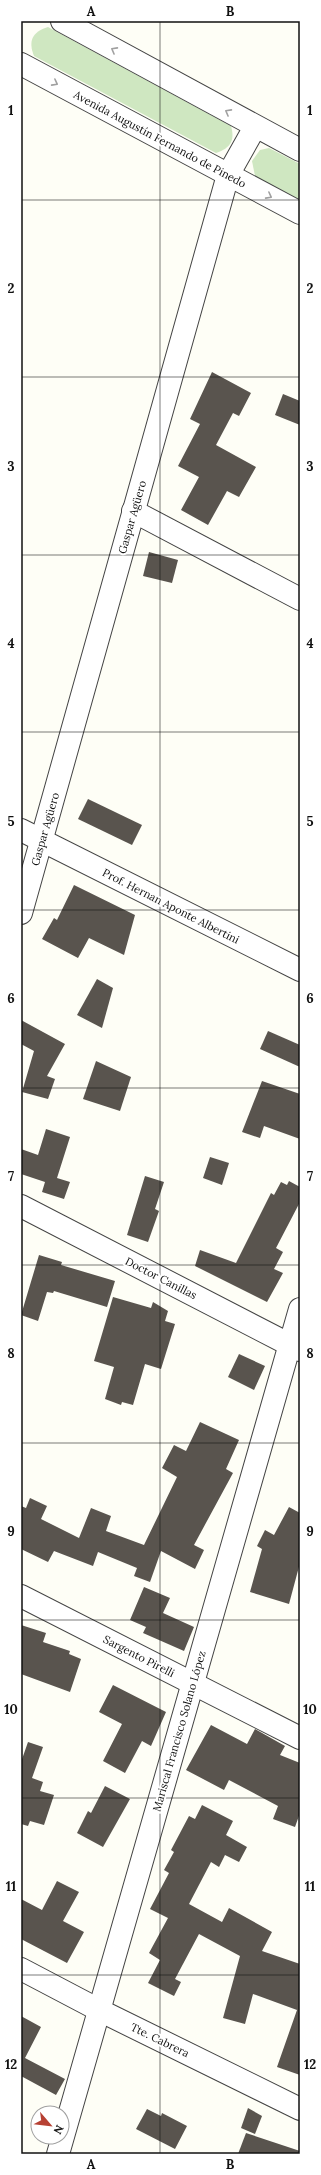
<svg xmlns="http://www.w3.org/2000/svg" width="321" height="2175" font-family="Lora,serif">
<rect width="100%" height="100%" fill="#fefef6"/>
<g fill="#cfe7c1">
<path d="M 48,27 L 231,126 C 235,140 231,148 216,153 L 34,56 C 28,41 32,32 48,27 Z"/>
<polygon points="269,148 300,164 300,200 255,176 252,161 260,150"/>
</g>
<g fill="#59544e">
<polygon points="212,372 251,393 239,416 233,413 216,445 256,467 239,497 227,491 208,525 181,510 199,477 178,466 200,424 190,419"/>
<polygon points="283,394 300,401 300,425 275,415"/>
<polygon points="149,552 178,560 172,583 143,576"/>
<polygon points="88,799 142,825 132,845 78,819"/>
<polygon points="74,885 135,915 124,955 89,938 78,958 42,939 54,918 57,920"/>
<polygon points="97,979 113,988 102,1028 77,1015"/>
<polygon points="21,1020 65,1044 47,1076 55,1079 48,1099 22,1092 34,1051 21,1044"/>
<polygon points="268,1031 300,1045 300,1067 260,1049"/>
<polygon points="96,1061 131,1077 120,1111 83,1099"/>
<polygon points="262,1081 300,1094 300,1139 264,1126 260,1138 242,1132"/>
<polygon points="46,1129 70,1137 57,1178 70,1182 64,1199 42,1192 45,1182 21,1174 21,1149 38,1155"/>
<polygon points="210,1157 229,1163 222,1185 203,1178"/>
<polygon points="145,1176 164,1182 155,1209 159,1211 148,1242 127,1235"/>
<polygon points="289,1181 300,1187 300,1202 276,1248 283,1252 274,1269 283,1273 267,1302 195,1266 200,1250 236,1263 271,1193 274,1195 281,1182 287,1185"/>
<polygon points="39,1255 62,1262 61,1265 115,1281 107,1307 54,1291 53,1293 47,1292 38,1321 21,1315"/>
<polygon points="113,1297 151,1308 153,1302 168,1311 165,1321 175,1324 161,1369 145,1364 133,1405 122,1402 121,1405 105,1399 114,1367 94,1361"/>
<polygon points="239,1354 265,1366 254,1390 228,1377"/>
<polygon points="200,1422 239,1440 226,1469 233,1473 194,1545 204,1550 195,1569 161,1551 150,1582 134,1576 137,1568 98,1552 93,1566 54,1551 48,1562 21,1549 21,1506 26,1508 30,1498 47,1506 41,1519 79,1538 91,1508 111,1516 106,1531 144,1545 177,1477 162,1468 174,1445 186,1451"/>
<polygon points="289,1507 300,1513 300,1563 289,1604 250,1592 262,1549 257,1546 265,1530 274,1535"/>
<polygon points="144,1587 170,1598 163,1613 194,1627 184,1651 143,1633 146,1627 130,1620"/>
<polygon points="21,1625 46,1633 43,1642 70,1651 69,1654 81,1659 70,1692 21,1674"/>
<polygon points="113,1685 166,1712 151,1746 142,1741 125,1773 103,1761 122,1724 99,1712"/>
<polygon points="211,1725 247,1744 255,1729 285,1746 280,1755 300,1763 300,1813 295,1827 273,1819 278,1806 229,1780 224,1790 186,1770"/>
<polygon points="28,1742 43,1747 32,1778 43,1782 40,1791 54,1795 44,1825 30,1821 28,1826 21,1824 21,1762"/>
<polygon points="105,1786 130,1799 103,1847 77,1833 88,1811 91,1813"/>
<polygon points="202,1805 233,1821 226,1835 247,1847 239,1862 225,1855 219,1867 211,1862 189,1904 222,1922 229,1908 272,1932 262,1951 300,1964 300,2075 277,2067 297,2010 253,1994 245,2024 223,2018 240,1956 199,1934 175,1979 181,1982 174,1996 148,1983 160,1960 149,1953 168,1918 150,1909 169,1873 164,1870 174,1852 171,1850 189,1816 195,1819"/>
<polygon points="57,1881 79,1892 63,1921 84,1932 67,1963 21,1939 21,1899 42,1910"/>
<polygon points="21,2016 41,2027 25,2058 65,2079 56,2095 21,2076"/>
<polygon points="248,2108 262,2116 255,2134 241,2128"/>
<polygon points="147,2109 161,2116 162,2113 187,2126 175,2149 136,2129"/>
<polygon points="246,2133 300,2151 299,2154 238,2154"/>
</g>
<g fill="none" stroke-linecap="round" stroke-linejoin="round">
<defs>
<g id="minor">
<polyline points="62,21 300,150"/>
<polyline points="21,64 300,213"/>
<polyline points="133,511 300,599"/>
<polyline points="21,830 300,970"/>
<polyline points="21,913 228,175 255,127"/>
<polyline points="21,1206 300,1350"/>
<polyline points="21,1596 300,1738"/>
<polyline points="21,1969 99,2010 300,2109"/>
<polyline points="58,2154 300,1309"/>
</g>
</defs>
<use href="#minor" stroke="#444" stroke-width="24"/>
<use href="#minor" stroke="#fff" stroke-width="22"/>
</g>
<defs><path id="oneway-chevron" d="M-2-3.5L2.5 0L-2 3.5" fill="none" stroke-width="1.6" stroke-linecap="round" stroke-linejoin="round"/></defs>
<g stroke="#a0a0a0">
<use href="#oneway-chevron" transform="translate(114 50) rotate(-151)"/>
<use href="#oneway-chevron" transform="translate(55 83) rotate(28)"/>
<use href="#oneway-chevron" transform="translate(228 112) rotate(-151)"/>
<use href="#oneway-chevron" transform="translate(269 196) rotate(28)"/>
</g>
<path fill="none" stroke="#111" stroke-width="1" stroke-opacity="0.55" d="M 160,21 L 160,2154M 21,200 L 300,200M 21,377 L 300,377M 21,555 L 300,555M 21,732 L 300,732M 21,910 L 300,910M 21,1088 L 300,1088M 21,1265 L 300,1265M 21,1443 L 300,1443M 21,1620 L 300,1620M 21,1798 L 300,1798M 21,1975 L 300,1975"/>
<g text-anchor="middle" stroke-width="4" stroke-linejoin="round" paint-order="stroke">
<g font-size="11" fill="#111" stroke="#fff">
<text transform="translate(160 139) rotate(28)" y="4">Avenida Augustín Fernando de Pinedo</text>
<text transform="translate(132 517) rotate(-74)" y="4">Gaspar Agüero</text>
<text transform="translate(45 829) rotate(-74)" y="4">Gaspar Agüero</text>
<text transform="translate(171 906) rotate(27)" y="4">Prof. Hernan Aponte Albertini</text>
<text transform="translate(161 1278) rotate(27)" y="4">Doctor Canillas</text>
<text transform="translate(139 1656) rotate(27)" y="4">Sargento Pirelli</text>
<text transform="translate(179 1731) rotate(-74)" y="4">Mariscal Francisco Solano López</text>
<text transform="translate(160 2040) rotate(26)" y="4">Tte. Cabrera</text>
</g>
</g>
<rect width="321" height="2175" fill="none" stroke="#ffffff" stroke-width="44"/>
<g transform="translate(50 2125) rotate(118)"><circle r="19" fill="#ffffff" stroke="#a0a0a0"/>
<path d="M0-3L7 15L0 10L-7 15Z" fill="#b74133"/>
<text y="-6" font-size="11" font-weight="bold" text-anchor="middle" fill="#111111">N</text>
</g>
<rect x="22" y="22" width="277" height="2131" fill="none" stroke="#111" stroke-width="1.5"/>
<g font-size="13" text-anchor="middle" font-weight="bold" fill="#111">
<text x="91" y="16">A</text>
<text x="230" y="16">B</text>
<text x="11" y="115">1</text>
<text x="310" y="115">1</text>
<text x="11" y="293">2</text>
<text x="310" y="293">2</text>
<text x="11" y="471">3</text>
<text x="310" y="471">3</text>
<text x="11" y="648">4</text>
<text x="310" y="648">4</text>
<text x="11" y="826">5</text>
<text x="310" y="826">5</text>
<text x="11" y="1003">6</text>
<text x="310" y="1003">6</text>
<text x="11" y="1181">7</text>
<text x="310" y="1181">7</text>
<text x="11" y="1358">8</text>
<text x="310" y="1358">8</text>
<text x="11" y="1536">9</text>
<text x="310" y="1536">9</text>
<text x="11" y="1714">10</text>
<text x="310" y="1714">10</text>
<text x="11" y="1891">11</text>
<text x="310" y="1891">11</text>
<text x="11" y="2069">12</text>
<text x="310" y="2069">12</text>
<text x="91" y="2169">A</text>
<text x="230" y="2169">B</text>
</g>
</svg>
